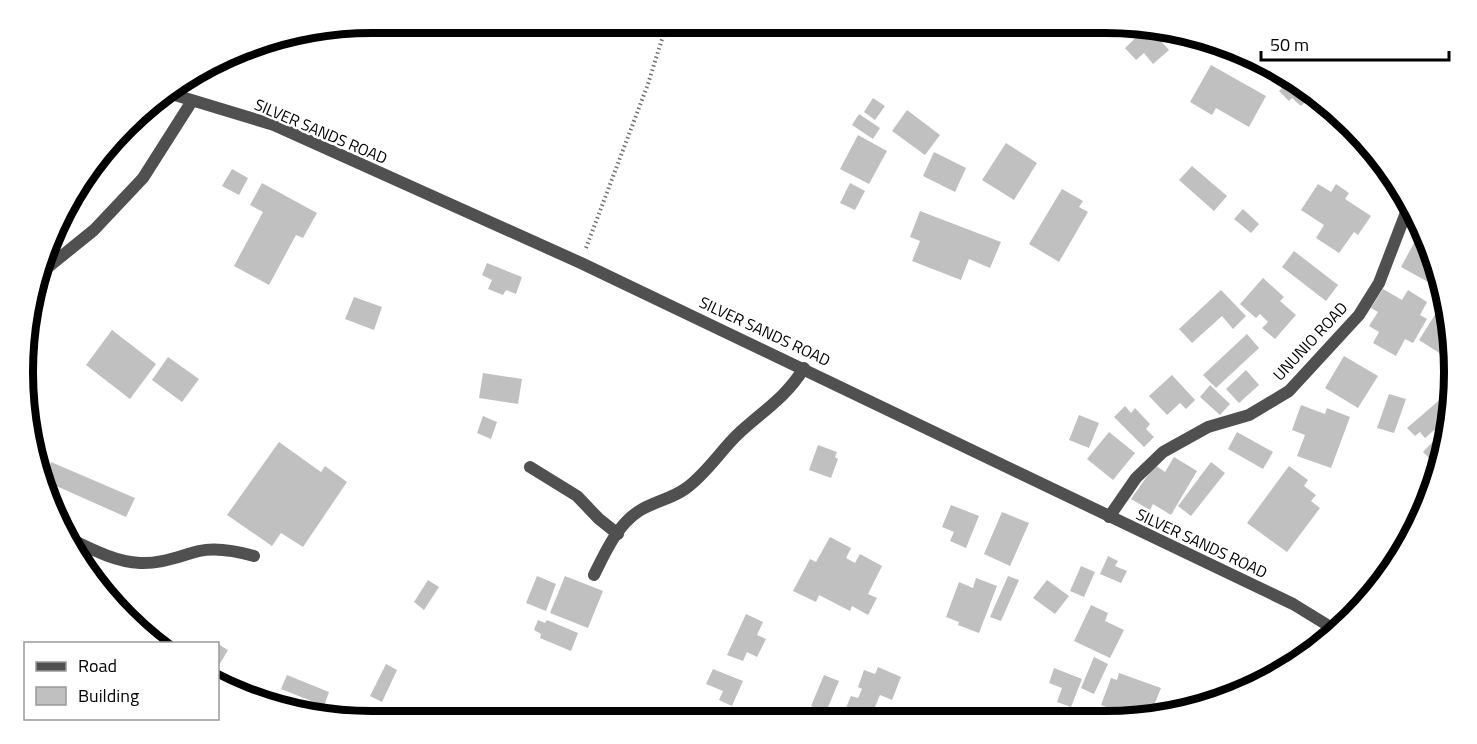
<svg xmlns="http://www.w3.org/2000/svg" width="1477" height="744" font-family="'Titillium Web',sans-serif">
<rect width="100%" height="100%" fill="#fff"/>
<g fill="#c0c0c0">
<polygon points="1146,28 1166,33 1159,39 1169,50 1153,64 1144,53 1136,60 1125,48"/>
<polygon points="1264,62 1310,97 1301,106 1292,98 1289,101 1279,91 1282,88 1260,67"/>
<polygon points="1211,65 1266,96 1249,127 1216,108 1212,115 1190,102"/>
<polygon points="873,98 885,106 875,120 864,112"/>
<polygon points="907,110 940,135 925,155 892,131"/>
<polygon points="859,114 880,128 873,139 852,125"/>
<polygon points="858,135 887,151 869,184 840,169"/>
<polygon points="1360,135 1368,141 1373,150 1358,138"/>
<polygon points="1006,143 1037,163 1014,200 982,180"/>
<polygon points="934,152 966,168 955,192 923,176"/>
<polygon points="1192,166 1227,196 1214,211 1179,180"/>
<polygon points="232,169 248,178 239,195 222,186"/>
<polygon points="262,183 317,213 303,238 296,235 269,285 234,266 263,212 250,205"/>
<polygon points="850,183 865,191 855,210 840,203"/>
<polygon points="1318,184 1331,192 1336,184 1349,193 1345,199 1371,216 1358,235 1354,232 1339,253 1316,238 1324,225 1301,210"/>
<polygon points="1062,189 1083,201 1079,207 1088,212 1059,262 1029,244"/>
<polygon points="1243,209 1259,224 1251,233 1234,219"/>
<polygon points="920,211 1001,242 990,268 969,259 961,280 912,261 920,241 910,237"/>
<polygon points="1420,232 1436,259 1439,288 1401,267"/>
<polygon points="1294,251 1338,285 1326,301 1282,267"/>
<polygon points="487,263 522,277 516,294 506,290 503,295 488,289 492,280 482,275"/>
<polygon points="1263,278 1284,297 1280,301 1296,315 1275,339 1262,328 1268,322 1260,314 1256,318 1240,304"/>
<polygon points="1383,289 1402,300 1408,290 1427,302 1420,315 1427,319 1413,343 1405,339 1396,356 1373,343 1379,332 1369,326 1378,312 1371,308"/>
<polygon points="1221,290 1246,316 1233,329 1222,316 1192,343 1179,329"/>
<polygon points="354,297 382,307 374,330 345,319"/>
<polygon points="1438,310 1443,314 1447,345 1441,354 1419,340"/>
<polygon points="112,330 156,364 130,399 86,365"/>
<polygon points="1247,334 1259,348 1216,388 1203,375"/>
<polygon points="1344,356 1378,376 1358,408 1325,388"/>
<polygon points="168,357 199,379 182,402 152,380"/>
<polygon points="1246,370 1259,385 1239,403 1226,389"/>
<polygon points="483,373 522,379 518,404 479,398"/>
<polygon points="1172,375 1195,400 1186,409 1180,403 1167,415 1149,396"/>
<polygon points="1210,385 1230,404 1220,415 1200,397"/>
<polygon points="1450,391 1454,395 1447,419 1425,438 1420,432 1415,436 1407,428"/>
<polygon points="1389,394 1406,399 1394,433 1377,428"/>
<polygon points="1301,405 1325,414 1327,408 1350,417 1331,468 1297,456 1305,435 1292,430"/>
<polygon points="1125,406 1131,413 1135,408 1150,424 1146,429 1154,437 1144,447 1114,417"/>
<polygon points="1079,415 1099,423 1089,448 1069,440"/>
<polygon points="483,416 497,422 491,439 477,433"/>
<polygon points="1444,430 1444,431 1435,464 1423,452"/>
<polygon points="1109,432 1135,453 1113,480 1087,459"/>
<polygon points="1237,432 1273,452 1263,469 1228,449"/>
<polygon points="279,442 321,472 325,466 347,482 303,547 281,533 272,546 227,515"/>
<polygon points="818,445 837,452 835,457 838,459 831,478 809,470"/>
<polygon points="1174,457 1197,471 1171,515 1153,504 1150,510 1131,499 1155,465 1165,472"/>
<polygon points="51,462 135,498 126,517 45,481"/>
<polygon points="1211,462 1225,473 1191,516 1178,506"/>
<polygon points="1289,466 1308,480 1304,486 1316,495 1311,501 1320,508 1287,552 1247,523"/>
<polygon points="951,505 979,516 966,548 950,541 954,532 942,527"/>
<polygon points="1002,512 1029,523 1010,566 984,554"/>
<polygon points="830,537 851,548 846,558 855,563 860,554 882,566 868,594 877,598 868,615 852,606 850,611 819,595 816,602 793,591 810,559 816,562"/>
<polygon points="1108,556 1118,561 1115,566 1127,571 1121,583 1100,574"/>
<polygon points="1081,566 1095,572 1084,597 1070,591"/>
<polygon points="537,576 556,584 546,611 526,603"/>
<polygon points="565,576 603,591 588,628 550,613"/>
<polygon points="1008,576 1019,580 1001,621 990,617"/>
<polygon points="976,578 997,586 979,633 958,625 959,622 946,617 959,582 973,588"/>
<polygon points="428,580 439,587 424,610 414,602"/>
<polygon points="1047,580 1069,596 1055,614 1033,598"/>
<polygon points="1091,605 1108,613 1105,621 1124,630 1110,658 1074,641"/>
<polygon points="746,614 763,622 757,635 766,639 757,657 747,652 743,661 727,655"/>
<polygon points="538,620 545,623 547,620 578,633 571,651 540,638 541,634 534,630"/>
<polygon points="218,644 228,650 218,667"/>
<polygon points="1094,657 1108,664 1094,694 1081,688"/>
<polygon points="386,664 397,670 382,702 370,696"/>
<polygon points="878,667 901,677 892,700 880,695 875,707 888,712 884,719 868,719 845,710 851,696 858,698 862,689 858,687 864,670 875,674"/>
<polygon points="1054,668 1082,679 1071,707 1057,702 1062,688 1049,683"/>
<polygon points="713,669 743,681 732,706 719,700 723,691 706,684"/>
<polygon points="1119,673 1161,688 1149,718 1132,713 1131,717 1101,705 1111,678 1117,680"/>
<polygon points="287,675 329,692 324,706 281,689"/>
<polygon points="824,675 839,681 826,712 811,706"/>
</g>
<g fill="none" stroke-linecap="round" stroke-linejoin="round">
<polyline stroke="#727272" stroke-width="4" stroke-dasharray="1.5 3" stroke-linecap="butt" points="586,248 648,84 667,23"/>
<g stroke="#505050" stroke-width="12">
<polyline points="42,272 94,230 143,178 192,101"/>
<polyline points="530,467 577,496 599,519 618,534"/>
<polyline points="1109,517 1136,478 1163,452 1208,427 1249,415 1289,391 1359,315 1379,283 1407,210"/>
<path d="M 66,537 C 89,548 115,562 140,563 C 161,564 179,556 199,551 C 217,547 236,551 254,556"/>
<path d="M 594,575 C 605,553 617,525 639,511 C 653,502 671,499 685,489 C 705,475 719,453 736,436 C 761,412 785,399 804,368"/>
</g>
<polyline stroke="#505050" stroke-width="12" points="165,92 274,125 581,263 1293,604 1337,631"/>
</g>
<g text-anchor="middle" stroke-width="5" stroke-linejoin="round" paint-order="stroke">
<g font-size="16" fill="#000" stroke="#fff">
<text transform="translate(321 131) rotate(23)" y="6">SILVER SANDS ROAD</text>
<text transform="translate(765 331) rotate(25)" y="6">SILVER SANDS ROAD</text>
<text transform="translate(1310 341) rotate(-47)" y="6">UNUNIO ROAD</text>
<text transform="translate(1202 543) rotate(25)" y="6">SILVER SANDS ROAD</text>
</g>
</g>
<path d="M0 0H1477V744H0ZM372 33H1105A339 339 0 0 1 1444 372V372A339 339 0 0 1 1105 711H372A339 339 0 0 1 33 372V372A339 339 0 0 1 372 33Z" fill="#fff" fill-rule="evenodd"/>
<path fill="none" stroke="#000" stroke-width="8" d="M372 33H1105A339 339 0 0 1 1444 372V372A339 339 0 0 1 1105 711H372A339 339 0 0 1 33 372V372A339 339 0 0 1 372 33Z"/>
<rect x="24" y="642" width="195" height="78" fill="#ffffff" stroke="#999999" stroke-width="1.5"/>
<rect x="36" y="662" width="30" height="9" fill="#505050" stroke="#999999" stroke-width="1.5"/>
<text x="78" y="672" font-size="18" fill="#000000">Road</text>
<rect x="36" y="687" width="30" height="18" fill="#c0c0c0" stroke="#999999" stroke-width="1.5"/>
<text x="78" y="702" font-size="18" fill="#000000">Building</text>
<path d="M1261 51v9h188v-9" fill="none" stroke="#000000" stroke-width="3"/>
<text x="1270" y="51" font-size="18" fill="#000000" stroke="#ffffff" stroke-width="4.5" paint-order="stroke">50 m</text>
</svg>
